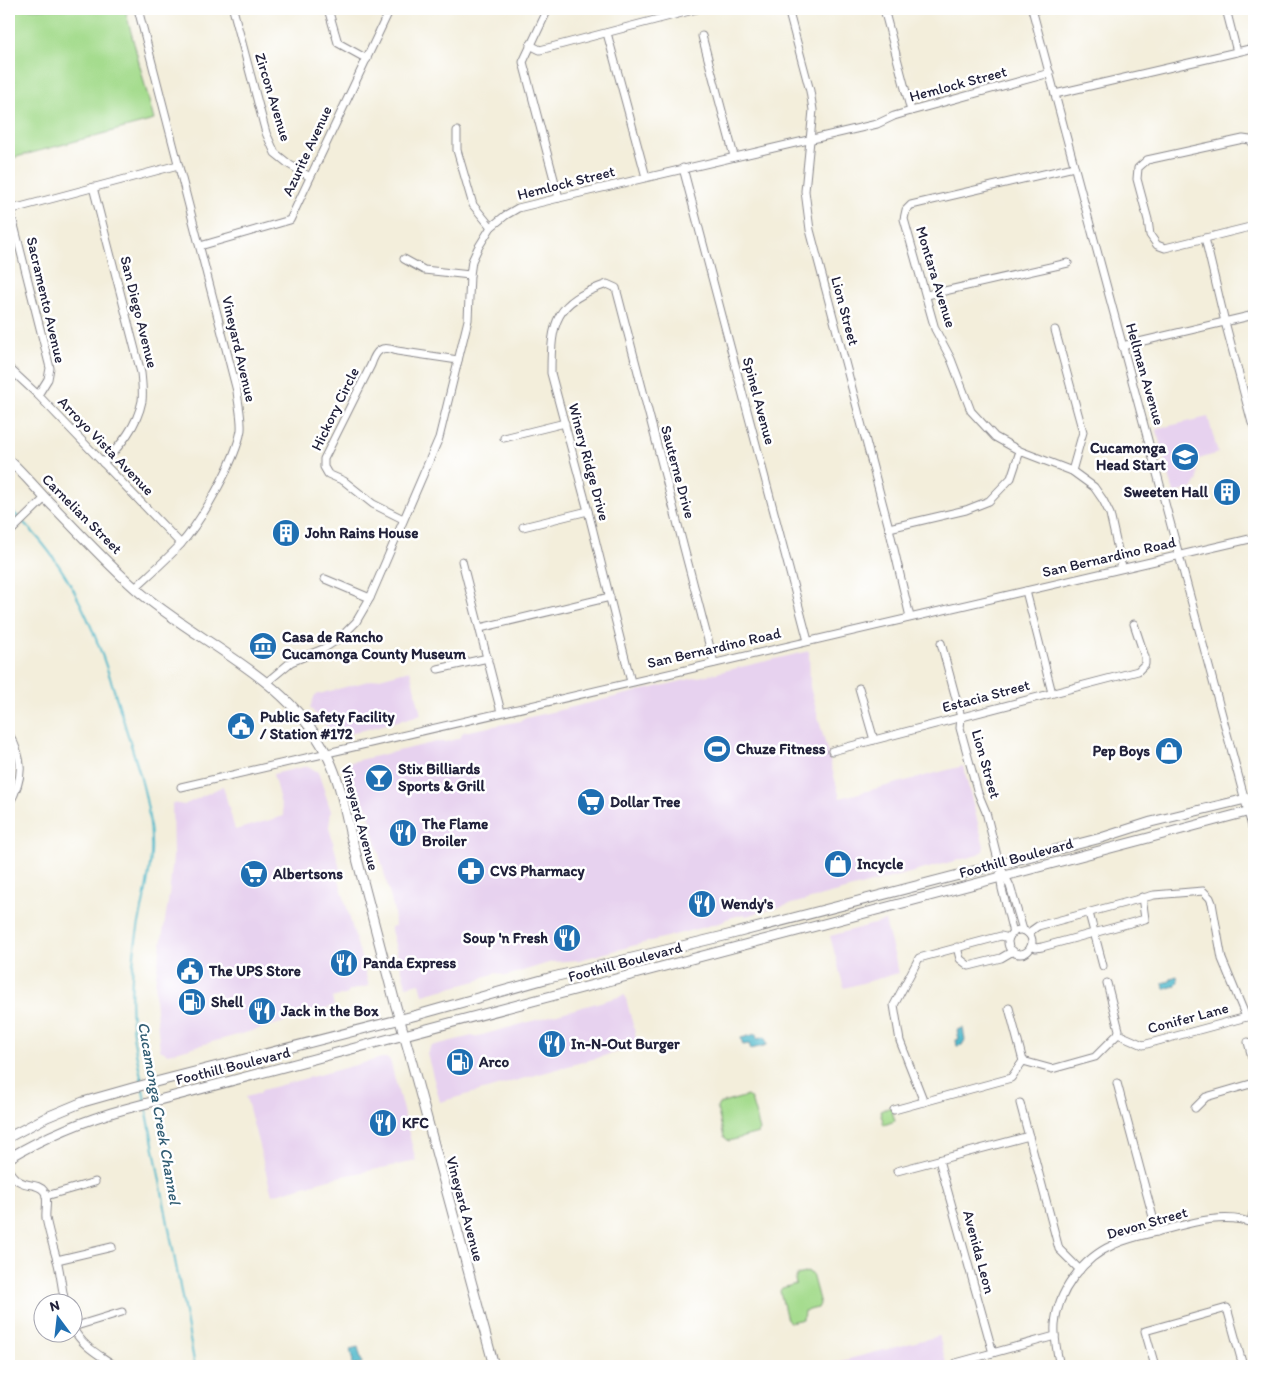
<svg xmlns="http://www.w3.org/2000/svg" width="1263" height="1375" font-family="Itim,sans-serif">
<rect width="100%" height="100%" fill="#fff"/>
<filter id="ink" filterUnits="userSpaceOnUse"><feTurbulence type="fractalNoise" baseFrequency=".02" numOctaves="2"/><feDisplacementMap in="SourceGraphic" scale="10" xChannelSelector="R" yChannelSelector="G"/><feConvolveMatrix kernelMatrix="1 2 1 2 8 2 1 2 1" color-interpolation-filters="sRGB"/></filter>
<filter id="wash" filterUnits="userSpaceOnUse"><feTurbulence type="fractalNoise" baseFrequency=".0096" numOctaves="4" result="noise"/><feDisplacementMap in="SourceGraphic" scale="20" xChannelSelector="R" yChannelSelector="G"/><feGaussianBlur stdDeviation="1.12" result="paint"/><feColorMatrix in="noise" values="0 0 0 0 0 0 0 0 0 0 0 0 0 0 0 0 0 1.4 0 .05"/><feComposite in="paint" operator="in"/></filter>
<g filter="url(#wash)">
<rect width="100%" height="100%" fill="#f3eedb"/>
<g fill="#e7d2ef">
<polygon points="1208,417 1218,453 1196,460 1198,479 1192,489 1174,493 1156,429"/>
<polygon points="809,651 810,687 840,798 963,766 984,846 983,851 978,855 746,916 744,914 726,919 723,922 579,960 552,962 506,976 497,973 483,977 480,980 423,995 420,983 406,986 391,930 391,927 395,926 394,911 368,811 348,770 351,762 436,742 445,742 460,738 463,732 520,721 526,718"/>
<polygon points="410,670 421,715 337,737 310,708 315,695"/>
<polygon points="308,766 318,772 331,811 329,827 340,869 337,873 369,986 348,991 348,994 341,996 339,994 339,996 332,998 334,1006 288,1018 288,1021 168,1054 160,1050 155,999 156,975 169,896 173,857 172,803 184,805 223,786 235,830 284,816 273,774"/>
<polygon points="885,921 899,973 844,988 830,936"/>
<polygon points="625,995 638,1044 636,1047 440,1102 427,1054 431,1046 472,1036 475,1037"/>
<polygon points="382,1058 386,1058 390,1060 416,1161 329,1179 272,1195 246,1097 260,1093 262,1090"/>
<polygon points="939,1336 947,1366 821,1366"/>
</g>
<g fill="#a5dc8e" stroke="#647f64">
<polygon points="9,9 125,9 154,120 9,159"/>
<polygon points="747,1096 751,1099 760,1130 758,1133 729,1141 724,1137 717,1108 719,1104"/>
<polygon points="891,1107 895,1121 884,1125 880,1111"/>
<polygon points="808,1272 812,1274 820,1304 818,1308 804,1311 803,1319 790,1322 787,1320 780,1291 782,1288 796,1284 795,1280 797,1275"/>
</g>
<g fill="#4db8ca" stroke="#386d82">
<polygon points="1177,976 1178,981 1175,986 1164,989 1163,983 1170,981 1171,978"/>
<polygon points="963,1028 965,1040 962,1045 957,1046 956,1040 959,1039 957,1030"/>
<polygon points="756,1034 757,1039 765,1037 767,1045 751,1049 749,1044 743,1045 741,1038"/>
<polygon points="358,1347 362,1363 352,1365 351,1363 353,1362 350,1349"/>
</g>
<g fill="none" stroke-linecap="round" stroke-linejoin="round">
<g stroke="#4db8ca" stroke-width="2">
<polyline points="9,508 20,519"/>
<path d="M 23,522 C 80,577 104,656 126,729 C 139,770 153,811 151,854 C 149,889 137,921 134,955 C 131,981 130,1008 133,1034 C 135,1050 139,1066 142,1082"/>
<polyline points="143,1089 145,1102"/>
<polyline points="146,1107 195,1366"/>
</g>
</g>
</g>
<g filter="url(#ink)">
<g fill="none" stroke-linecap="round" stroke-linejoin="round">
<defs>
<g id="minor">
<polyline points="233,9 266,133 275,153 290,165 310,177"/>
<polyline points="328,9 338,43 367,59"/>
<polyline points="548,9 523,62 559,198"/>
<polyline points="788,9 810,91 813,110 805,191 810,230 889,528 910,617"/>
<polyline points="884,9 911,111"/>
<polyline points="1032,9 1254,834"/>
<polyline points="1226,9 1237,52"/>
<polyline points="607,33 646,177"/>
<polyline points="702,36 734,156"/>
<polyline points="530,45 540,50 697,9"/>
<polyline points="1055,94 1254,48"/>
<polyline points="457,131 457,150 473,205 491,227"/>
<polyline points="1254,145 1250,140 1243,139 1147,160 1138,168 1137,179 1148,220 1150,235 1157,245 1165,248 1254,226"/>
<polyline points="1074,167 911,205 906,210 904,219 935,329 951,359 971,411 995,437 1020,451 1072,471 1094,487 1103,500 1110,514 1122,568"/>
<polyline points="683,168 808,641"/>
<path d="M 93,187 L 141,373 C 142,382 143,392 142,401 C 137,426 121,445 103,463"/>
<polyline points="10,209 50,368 48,379 38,395"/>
<polyline points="9,210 178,165"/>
<polyline points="1205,238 1225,322 1252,423"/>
<polyline points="200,246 290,220 390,9"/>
<polyline points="404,259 424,270 470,275"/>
<polyline points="927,295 1068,263"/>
<polyline points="1055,330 1083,432 1072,471"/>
<polyline points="1122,346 1254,315"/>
<polyline points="9,368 38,395 181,544"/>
<polyline points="504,438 565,423"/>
<path d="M 403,519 L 373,504 L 344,481 L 328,474 L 324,467 L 324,459 L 371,365 C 376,350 381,345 397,351 L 458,360"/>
<polyline points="523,527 588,511"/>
<polyline points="889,528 966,510 989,501 1011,478 1020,451"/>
<polyline points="9,533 45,498"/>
<polyline points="462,561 501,712"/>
<polyline points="325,579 370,598"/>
<path d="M 135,588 C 150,574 166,560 180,545 C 201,522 236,460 241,430 C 242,418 238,403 237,391 L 138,9"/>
<polyline points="1026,591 1052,693"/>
<polyline points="480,628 610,597"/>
<polyline points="941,643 961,717 960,728 978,793 986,812 999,864 1010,886 1023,930"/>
<polyline points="438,669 488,658"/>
<polyline points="267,682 291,662 323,649 340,638 356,622 370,598 439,438 468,320 470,275 472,261 478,248 491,227 506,215 518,208 559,198 877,124 894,116 911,111 1050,73"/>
<path d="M 631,682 L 588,511 L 551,373 C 551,321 555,302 607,284 L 616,288 L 714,663"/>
<polyline points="859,688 874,740"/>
<path d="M 9,734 C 24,759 24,778 9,804"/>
<polyline points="832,751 1138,671 1145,664 1145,657 1134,624"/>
<polyline points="181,787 1254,538"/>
<polyline points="1000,874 1002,889 1013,933"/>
<polyline points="1089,913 1103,966"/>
<circle cx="1020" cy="942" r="12"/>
<polyline points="1028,933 1038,926 1154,895 1203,891 1210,898 1212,903 1222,959 1246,1017"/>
<polyline points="1031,946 1036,948 1042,947 1145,919 1142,897"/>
<polyline points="957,947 960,959 969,966 1001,958 1013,951"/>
<polyline points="1107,983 1119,1030 1118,1034"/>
<polyline points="1009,1008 1023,1061"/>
<polyline points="1248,1042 1254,1065"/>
<polyline points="1117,1083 1157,1232"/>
<polyline points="924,1102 900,1041 894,1005 919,958 1001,936 1009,938"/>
<polyline points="1020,1103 1059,1249 1080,1270"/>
<polyline points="1195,1108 1206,1097 1254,1083"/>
<polyline points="894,1110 1011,1078 1023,1061 1052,1069 1095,1057 1118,1034 1143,1045 1254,1015"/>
<polyline points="939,1160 993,1353"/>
<path d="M 9,1171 C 22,1191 35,1180 44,1191 C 49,1197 45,1211 46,1218 C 49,1234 54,1249 58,1264 C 61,1277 62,1290 65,1302"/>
<polyline points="897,1171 1029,1136"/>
<polyline points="46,1196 95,1182"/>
<polyline points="1251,1222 1254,1209"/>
<polyline points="57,1260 112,1247"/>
<path d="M 72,1327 C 84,1348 97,1353 115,1366"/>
<polyline points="73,1327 122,1312"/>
<polyline points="956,1363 1055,1336"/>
<path d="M 1060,1366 C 1057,1353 1054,1339 1055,1325 C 1057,1292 1083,1258 1113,1245 C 1130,1237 1150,1234 1168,1229 C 1193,1222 1229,1212 1254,1224"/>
<polyline points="1155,1366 1145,1331 1227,1308 1243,1366"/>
</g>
<g id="major">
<path d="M 9,460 C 22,472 33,485 45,498 C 75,528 104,561 136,589 C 199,644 287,676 326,753 C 339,778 344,805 350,832 L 395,1003 L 409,1052 L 494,1366"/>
<polyline points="9,1137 47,1117 83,1102 136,1087 417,1015 549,978 728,935 1101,838 1151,822 1254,797"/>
<path d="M 9,1158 C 46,1136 84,1120 125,1109 L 1254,810"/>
</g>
</defs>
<use href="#minor" stroke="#8a888b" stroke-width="9"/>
<use href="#major" stroke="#8a888b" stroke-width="11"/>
<use href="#minor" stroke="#fff" stroke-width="7"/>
<use href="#major" stroke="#fff" stroke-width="9"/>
</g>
</g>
<defs>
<symbol id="school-disc" viewBox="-11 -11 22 22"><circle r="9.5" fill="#1f6fb2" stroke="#fff"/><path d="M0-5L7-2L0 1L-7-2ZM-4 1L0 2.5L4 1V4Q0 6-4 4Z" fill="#fff"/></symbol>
<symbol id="building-disc" viewBox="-11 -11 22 22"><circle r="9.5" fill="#1f6fb2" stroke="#fff"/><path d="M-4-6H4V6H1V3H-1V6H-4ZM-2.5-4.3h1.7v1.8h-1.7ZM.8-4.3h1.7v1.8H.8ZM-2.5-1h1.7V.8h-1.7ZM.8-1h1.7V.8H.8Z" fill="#fff"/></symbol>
<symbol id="museum-disc" viewBox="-11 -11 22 22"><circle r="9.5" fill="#1f6fb2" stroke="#fff"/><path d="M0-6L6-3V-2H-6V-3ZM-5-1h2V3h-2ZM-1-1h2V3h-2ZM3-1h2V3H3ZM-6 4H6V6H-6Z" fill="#fff"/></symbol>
<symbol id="civic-disc" viewBox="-11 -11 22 22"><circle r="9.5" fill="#1f6fb2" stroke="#fff"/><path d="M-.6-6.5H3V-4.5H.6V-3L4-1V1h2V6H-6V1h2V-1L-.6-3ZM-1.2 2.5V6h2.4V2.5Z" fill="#fff"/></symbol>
<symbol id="stadium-disc" viewBox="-11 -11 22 22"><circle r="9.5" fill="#1f6fb2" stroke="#fff"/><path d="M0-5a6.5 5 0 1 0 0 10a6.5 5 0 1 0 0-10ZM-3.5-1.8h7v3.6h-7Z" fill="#fff"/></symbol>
<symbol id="shop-disc" viewBox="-11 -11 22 22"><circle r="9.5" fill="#1f6fb2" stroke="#fff"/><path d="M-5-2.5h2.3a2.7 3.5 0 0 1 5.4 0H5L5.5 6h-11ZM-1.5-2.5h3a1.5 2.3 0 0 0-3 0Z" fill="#fff"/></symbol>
<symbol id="bar-disc" viewBox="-11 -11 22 22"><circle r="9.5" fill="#1f6fb2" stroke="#fff"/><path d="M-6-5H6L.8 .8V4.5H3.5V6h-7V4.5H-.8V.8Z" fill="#fff"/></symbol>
<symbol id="supermarket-disc" viewBox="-11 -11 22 22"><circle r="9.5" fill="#1f6fb2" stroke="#fff"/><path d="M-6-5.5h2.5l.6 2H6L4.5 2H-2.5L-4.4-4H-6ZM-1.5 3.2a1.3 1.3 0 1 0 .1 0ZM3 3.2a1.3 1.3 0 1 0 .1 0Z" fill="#fff"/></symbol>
<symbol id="restaurant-disc" viewBox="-11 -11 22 22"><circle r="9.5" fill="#1f6fb2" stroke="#fff"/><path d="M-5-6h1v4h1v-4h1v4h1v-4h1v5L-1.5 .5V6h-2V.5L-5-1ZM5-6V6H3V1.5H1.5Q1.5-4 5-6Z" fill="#fff"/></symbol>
<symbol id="pharmacy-disc" viewBox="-11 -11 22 22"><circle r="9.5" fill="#1f6fb2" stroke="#fff"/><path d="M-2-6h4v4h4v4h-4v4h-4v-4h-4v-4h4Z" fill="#fff"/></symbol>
<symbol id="fuel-disc" viewBox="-11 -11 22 22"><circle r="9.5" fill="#1f6fb2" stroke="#fff"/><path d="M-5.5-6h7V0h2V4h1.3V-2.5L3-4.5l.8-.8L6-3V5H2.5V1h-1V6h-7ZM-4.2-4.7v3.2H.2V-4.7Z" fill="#fff"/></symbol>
</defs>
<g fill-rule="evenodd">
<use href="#school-disc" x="1169" y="441" width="32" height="32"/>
<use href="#building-disc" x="1211" y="476" width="32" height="32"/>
<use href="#building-disc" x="270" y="517" width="32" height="32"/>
<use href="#museum-disc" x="247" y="630" width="32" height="32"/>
<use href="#civic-disc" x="225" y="710" width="32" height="32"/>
<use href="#stadium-disc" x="701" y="733" width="32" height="32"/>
<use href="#shop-disc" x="1153" y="735" width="32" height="32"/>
<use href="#bar-disc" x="363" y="762" width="32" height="32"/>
<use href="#supermarket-disc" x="575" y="786" width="32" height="32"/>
<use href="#restaurant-disc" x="387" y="817" width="32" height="32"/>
<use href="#shop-disc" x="822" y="848" width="32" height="32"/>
<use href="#pharmacy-disc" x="455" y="855" width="32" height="32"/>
<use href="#supermarket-disc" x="238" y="858" width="32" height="32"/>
<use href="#restaurant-disc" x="686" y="888" width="32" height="32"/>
<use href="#restaurant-disc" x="551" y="922" width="32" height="32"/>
<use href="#restaurant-disc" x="328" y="947" width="32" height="32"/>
<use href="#civic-disc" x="174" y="955" width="32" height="32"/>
<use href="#fuel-disc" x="176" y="986" width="32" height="32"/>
<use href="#restaurant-disc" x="246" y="995" width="32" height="32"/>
<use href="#restaurant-disc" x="536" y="1028" width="32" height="32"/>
<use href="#fuel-disc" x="444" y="1046" width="32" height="32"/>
<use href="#restaurant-disc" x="367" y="1107" width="32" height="32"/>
</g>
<g text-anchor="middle" stroke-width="5" stroke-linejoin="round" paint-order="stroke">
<g font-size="15" fill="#22223b" stroke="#fff">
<text transform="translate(958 84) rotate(-15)" y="5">Hemlock Street</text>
<text transform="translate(273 97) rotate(73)" y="5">Zircon Avenue</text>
<text transform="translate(307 151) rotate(-65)" y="5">Azurite Avenue</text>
<text transform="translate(566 183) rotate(-14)" y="5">Hemlock Street</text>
<text transform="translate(936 277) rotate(73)" y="5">Montara Avenue</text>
<text transform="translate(46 300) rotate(77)" y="5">Sacramento Avenue</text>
<text transform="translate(845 311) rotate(75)" y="5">Lion Street</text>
<text transform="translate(139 312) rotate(76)" y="5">San Diego Avenue</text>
<text transform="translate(239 349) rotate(77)" y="5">Vineyard Avenue</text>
<text transform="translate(1145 374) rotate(74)" y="5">Hellman Avenue</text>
<text transform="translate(759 401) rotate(75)" y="5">Spinel Avenue</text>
<text transform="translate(335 409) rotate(-64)" y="5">Hickory Circle</text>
<text transform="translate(106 446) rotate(46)" y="5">Arroyo Vista Avenue</text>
<text transform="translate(589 462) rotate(75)" y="5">Winery Ridge Drive</text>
<text transform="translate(678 472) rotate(75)" y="5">Sauterne Drive</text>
<text transform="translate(82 514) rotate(45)" y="5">Carnelian Street</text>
<text transform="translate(1109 557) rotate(-13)" y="5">San Bernardino Road</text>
<text transform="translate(714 648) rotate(-13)" y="5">San Bernardino Road</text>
<text transform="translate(986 696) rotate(-15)" y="5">Estacia Street</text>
<text transform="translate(986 764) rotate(74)" y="5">Lion Street</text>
<text transform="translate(360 818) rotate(75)" y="5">Vineyard Avenue</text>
<text transform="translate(1016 858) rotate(-15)" y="5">Foothill Boulevard</text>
<text transform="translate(625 962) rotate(-15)" y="5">Foothill Boulevard</text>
<text transform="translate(1188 1018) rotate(-15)" y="5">Conifer Lane</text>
<text transform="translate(233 1066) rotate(-14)" y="5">Foothill Boulevard</text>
<text transform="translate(465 1209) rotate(75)" y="5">Vineyard Avenue</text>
<text transform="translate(1147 1223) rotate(-16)" y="5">Devon Street</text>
<text transform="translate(979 1252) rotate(75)" y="5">Avenida Leon</text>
</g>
<g font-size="15" font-weight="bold" fill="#22223b" stroke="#fff" text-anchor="start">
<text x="1166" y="453" text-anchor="end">Cucamonga<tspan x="1166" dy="17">Head Start</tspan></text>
<text x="1208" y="497" text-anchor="end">Sweeten Hall</text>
<text x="305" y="538">John Rains House</text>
<text x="282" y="642">Casa de Rancho<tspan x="282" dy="17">Cucamonga County Museum</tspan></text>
<text x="260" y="722">Public Safety Facility<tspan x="260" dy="17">/ Station #172</tspan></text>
<text x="736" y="754">Chuze Fitness</text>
<text x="1150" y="756" text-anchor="end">Pep Boys</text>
<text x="398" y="774">Stix Billiards<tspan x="398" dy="17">Sports &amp; Grill</tspan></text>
<text x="610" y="807">Dollar Tree</text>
<text x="422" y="829">The Flame<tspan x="422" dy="17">Broiler</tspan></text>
<text x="857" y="869">Incycle</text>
<text x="490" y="876">CVS Pharmacy</text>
<text x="273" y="879">Albertsons</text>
<text x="721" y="909">Wendy's</text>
<text x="548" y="943" text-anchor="end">Soup 'n Fresh</text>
<text x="363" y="968">Panda Express</text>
<text x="209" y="976">The UPS Store</text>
<text x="211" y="1007">Shell</text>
<text x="281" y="1016">Jack in the Box</text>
<text x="571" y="1049">In-N-Out Burger</text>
<text x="479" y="1067">Arco</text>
<text x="402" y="1128">KFC</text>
</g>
<g font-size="16" font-style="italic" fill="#335e74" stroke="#fff">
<text transform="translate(160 1113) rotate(80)" y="6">Cucamonga Creek Channel</text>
</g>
</g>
<rect width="1263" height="1375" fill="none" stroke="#fff" stroke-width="30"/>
<g transform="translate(58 1318) rotate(345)"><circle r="24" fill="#ffffff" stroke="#a7a7b1"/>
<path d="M0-4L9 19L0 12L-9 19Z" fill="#1f6fb2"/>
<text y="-8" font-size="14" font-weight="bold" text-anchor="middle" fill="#22223b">N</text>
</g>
</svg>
